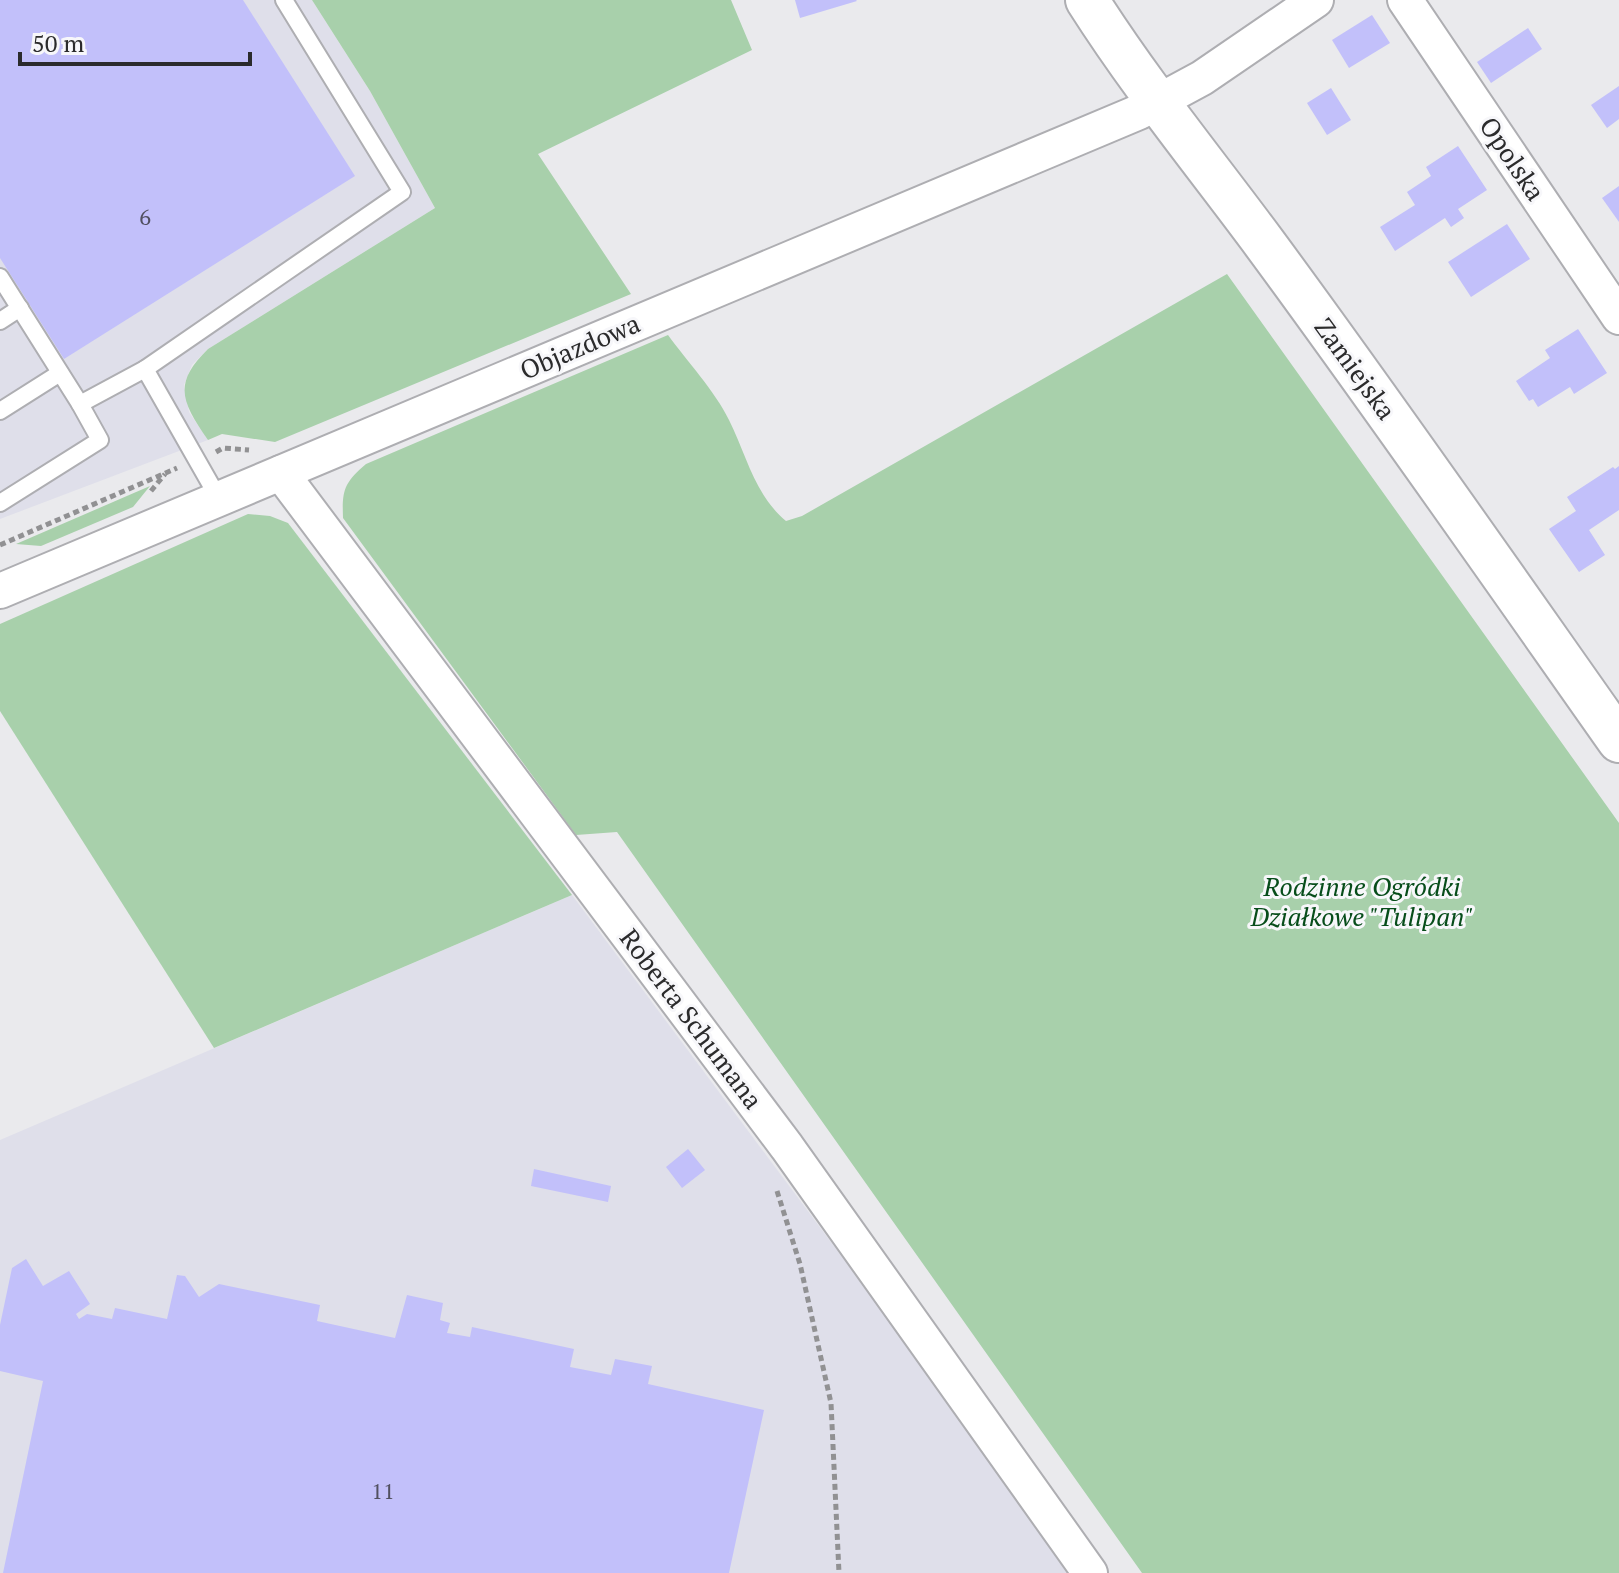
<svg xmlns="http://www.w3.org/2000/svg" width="1619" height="1573" font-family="'PT Serif',serif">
<rect width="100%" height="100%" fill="#eaeaed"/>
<g fill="#dfdfea">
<polygon points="0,0 312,0 370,91 435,208 208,349 192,365 184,385 189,412 208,440 0,519"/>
<polygon points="572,895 1078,1573 0,1573 0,1140"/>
</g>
<g fill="#a8d0ab">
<path d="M 312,0 L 731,0 L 752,50 L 538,154 L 631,294 L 275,442 L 222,434 L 208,440 C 182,402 172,384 208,349 L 435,208 L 370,91 Z"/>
<path d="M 1227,274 L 1619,823 L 1619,1573 L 1142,1573 L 617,832 L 576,835 L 343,518 C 342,490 344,483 366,464 L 668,335 C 687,361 715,391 729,420 C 747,456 754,494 786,521 L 802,516 Z"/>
<polygon points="150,486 133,507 41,546 16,544"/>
<polygon points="248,514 270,516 288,523 572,895 214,1048 0,711 0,624"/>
</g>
<g fill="#c2c0fa">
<polygon points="0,0 243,0 355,176 64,359 0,258"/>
<polygon points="795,0 856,0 857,1 800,18"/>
<polygon points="1372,15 1390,43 1349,68 1332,40"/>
<polygon points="1528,28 1542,49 1491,83 1477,62"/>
<polygon points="1619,86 1619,119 1607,128 1591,105"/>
<polygon points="1331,88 1351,120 1327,135 1307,103"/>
<polygon points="1458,146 1487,190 1458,209 1464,218 1451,227 1445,218 1395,251 1380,227 1415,205 1407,192 1431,176 1426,167"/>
<polygon points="1619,186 1619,222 1602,198"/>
<polygon points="1507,224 1530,259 1471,297 1448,262"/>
<polygon points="1578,329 1607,373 1574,394 1570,387 1538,407 1533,399 1529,401 1516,381 1550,358 1545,350"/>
<polygon points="1619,466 1619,510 1589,530 1605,555 1579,572 1549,529 1576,511 1567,497 1613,467 1615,469"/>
<polygon points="688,1149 705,1170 682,1188 666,1167"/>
<polygon points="534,1169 611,1186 608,1202 531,1186"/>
<polygon points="26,1259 43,1286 69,1271 90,1304 76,1314 79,1319 87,1314 112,1319 115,1308 167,1319 177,1275 185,1276 199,1297 219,1284 320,1305 317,1321 395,1338 407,1295 443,1303 440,1320 450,1323 447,1333 470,1337 472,1327 574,1349 570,1367 611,1375 615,1359 652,1366 648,1384 764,1410 729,1573 3,1573 43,1381 0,1371 0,1325 12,1268"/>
</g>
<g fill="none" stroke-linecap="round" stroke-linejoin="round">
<defs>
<g id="service">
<polyline points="0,277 80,404 145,369 402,192 284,0"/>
<polyline points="0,321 20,308"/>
<polyline points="145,369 219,499"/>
<polyline points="0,411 60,373"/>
<polyline points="0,503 100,440 80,404"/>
</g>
<g id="minor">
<polyline points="1405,0 1619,317"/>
<polyline points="281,473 787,1147 1090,1573"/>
<polyline points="0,591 1139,112 1202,78 1316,0"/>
</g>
<path id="tertiary" d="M 1087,0 C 1141,85 1205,163 1265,244 C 1386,408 1502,575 1619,741"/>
</defs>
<use href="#service" stroke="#aeaeb2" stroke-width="20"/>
<use href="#minor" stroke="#aeaeb2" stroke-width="38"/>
<use href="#tertiary" stroke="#aeaeb2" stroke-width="46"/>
<g stroke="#919193" stroke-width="5" stroke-dasharray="6 4" stroke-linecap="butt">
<polyline points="216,452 223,448 249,450"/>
<polyline points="151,491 165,474"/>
<polyline points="0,545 177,468"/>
<polyline points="777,1191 800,1264 831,1403 839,1573"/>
</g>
<use href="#service" stroke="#fff" stroke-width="16"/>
<use href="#minor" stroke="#fff" stroke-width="34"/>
<use href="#tertiary" stroke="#fff" stroke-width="42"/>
</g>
<g text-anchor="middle" stroke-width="6" stroke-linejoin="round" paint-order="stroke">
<g font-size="22" fill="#515060">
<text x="145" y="225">6</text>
<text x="383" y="1499">11</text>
</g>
<g font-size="26" fill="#2b2b2c" stroke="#f7f7fa">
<text transform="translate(1512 159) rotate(56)" y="9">Opolska</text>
<text transform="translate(580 347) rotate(-23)" y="9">Objazdowa</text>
<text transform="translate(1355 369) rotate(54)" y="9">Zamiejska</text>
<text transform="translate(691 1019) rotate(53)" y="9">Roberta Schumana</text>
</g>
<g font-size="26" font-style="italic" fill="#074d1a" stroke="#f7f7fa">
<text x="1362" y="896">Rodzinne Ogródki<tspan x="1362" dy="30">Działkowe "Tulipan"</tspan></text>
</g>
</g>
<path d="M20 52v12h230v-12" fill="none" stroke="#2b2b2c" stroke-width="4"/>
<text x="32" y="52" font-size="24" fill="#2b2b2c" stroke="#f7f7fa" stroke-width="6" paint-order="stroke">50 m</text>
</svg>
